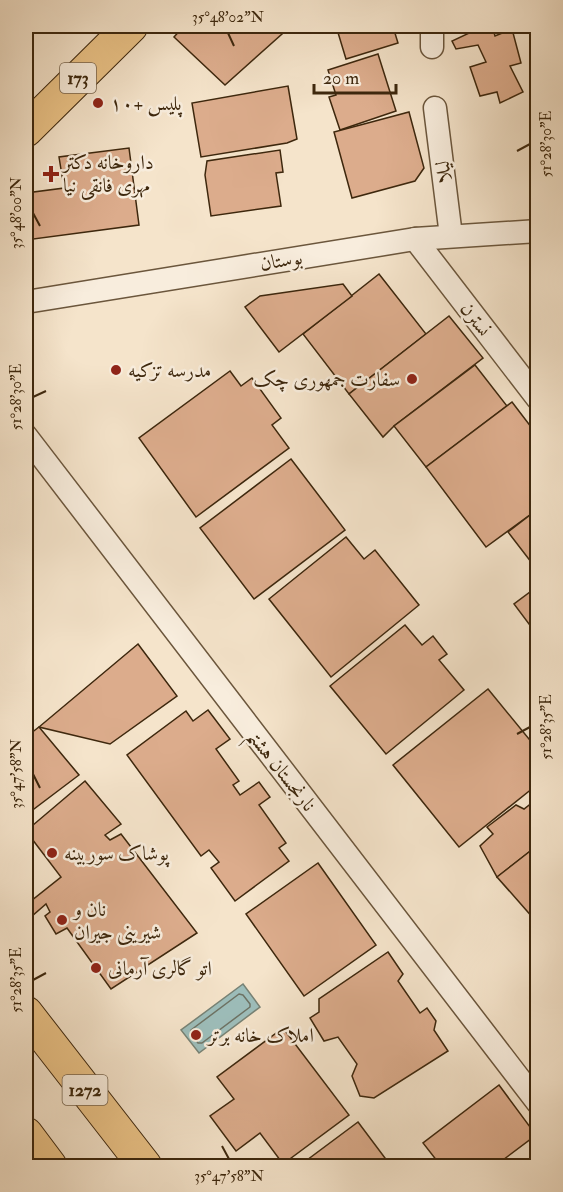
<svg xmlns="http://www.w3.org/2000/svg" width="563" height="1192" font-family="'IM FELL Double Pica',Amiri,serif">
<rect width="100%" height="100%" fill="#f5e4cb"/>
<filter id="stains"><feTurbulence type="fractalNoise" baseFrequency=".00333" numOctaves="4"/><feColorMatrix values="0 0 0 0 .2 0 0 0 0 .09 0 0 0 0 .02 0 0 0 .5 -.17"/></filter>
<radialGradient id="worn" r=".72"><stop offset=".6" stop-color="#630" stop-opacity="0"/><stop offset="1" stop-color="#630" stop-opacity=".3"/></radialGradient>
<polygon fill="#9dbebb" stroke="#778275" stroke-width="1.5" points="243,984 260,1007 199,1053 181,1030"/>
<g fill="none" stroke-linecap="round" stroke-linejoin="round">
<polygon stroke="#6d7264" stroke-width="1.5" points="239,994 243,995 250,1004 250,1007 202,1043 198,1043 191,1033 191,1030"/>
</g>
<g fill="#dcac8c" stroke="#3d270d" stroke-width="1.5">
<polygon points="184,26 291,26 225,85 174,37"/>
<polygon points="336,26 409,26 394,30 398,43 346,59"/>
<polygon points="484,26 492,26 495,36 512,29 521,63 510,66 523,92 500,103 497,92 480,96 470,67 486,62 478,45 456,49 452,41"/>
<polygon points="378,54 396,111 340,130 329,97 336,95 328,70"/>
<polygon points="288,86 297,139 287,143 201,157 192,103"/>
<polygon points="409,112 424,168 415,181 352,198 334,132"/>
<polygon points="129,148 139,225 26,240 26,193 64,188 59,157"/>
<polygon points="280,150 283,172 276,173 281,206 211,216 205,175 207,161"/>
<polygon points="379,274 426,334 349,394 303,334"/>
<polygon points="343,284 352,296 279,352 245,307 260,296"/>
<polygon points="449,316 483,358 394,426 383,437 349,394"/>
<polygon points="475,365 507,406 426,467 394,426"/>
<polygon points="230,371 241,386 252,378 281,418 272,425 289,448 196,517 139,438"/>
<polygon points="512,402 538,436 538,509 486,547 426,467"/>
<polygon points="291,459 345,530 254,599 200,528"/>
<polygon points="538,509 538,571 508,532"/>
<polygon points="346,537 364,559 375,550 419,605 331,677 269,599"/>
<polygon points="538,586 538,636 514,604"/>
<polygon points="405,625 422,645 433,636 447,654 439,660 464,690 386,754 330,686"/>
<polygon points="138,644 177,696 110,744 39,727"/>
<polygon points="488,689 538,750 538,784 459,847 393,765"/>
<polygon points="208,710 230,739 216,749 239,781 233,785 240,795 259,782 270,797 259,805 286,843 279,848 289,861 235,901 211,868 219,862 209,850 201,856 127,755 186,711 193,721"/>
<polygon points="39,727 79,775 26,815 26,737"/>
<polygon points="85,781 121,824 105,835 110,840 121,834 197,933 111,989 67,928 56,934 45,916 50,912 46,904 32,916 26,905 61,877 26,831"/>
<polygon points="538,798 538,845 497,877 480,846 493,834 487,827 516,805 524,809"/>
<polygon points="538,845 538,917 534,919 497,877"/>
<polygon points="318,863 376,945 304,996 246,914"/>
<polygon points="388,952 403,974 398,981 420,1013 427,1008 436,1021 434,1030 448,1051 374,1098 360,1096 352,1076 357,1064 338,1037 324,1041 310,1018 319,1012 319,999"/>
<polygon points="283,1028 349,1115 283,1164 260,1133 236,1151 210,1116 234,1099 217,1077"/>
<polygon points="499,1085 536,1135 495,1166 441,1166 423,1143"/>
<polygon points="358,1122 391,1166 299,1166"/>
</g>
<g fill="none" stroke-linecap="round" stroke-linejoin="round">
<defs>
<g id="minor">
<polyline points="432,26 432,47"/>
<polyline points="435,108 451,236"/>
<polyline points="415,239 538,399"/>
<polyline points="26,302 415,239 538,231"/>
<polyline points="26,436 538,1103"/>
</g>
<g id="primary">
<polyline points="26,130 131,26"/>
<polyline points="26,1013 145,1166"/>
<polyline points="26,1134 50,1166"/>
</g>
</defs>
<use href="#minor" stroke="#6b563c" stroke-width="25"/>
<use href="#primary" stroke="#3d270d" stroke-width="35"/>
<use href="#minor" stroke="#f8eddd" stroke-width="22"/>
<use href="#primary" stroke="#eac286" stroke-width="33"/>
</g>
<path fill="none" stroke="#3d270d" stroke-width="2" d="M 228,33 L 234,46M 517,151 L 530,144M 33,213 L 40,226M 33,397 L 46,391M 517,734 L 530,727M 33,774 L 40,788M 33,980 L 46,973M 222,1146 L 229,1159"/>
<g fill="#8f2418" stroke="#f8eddd" stroke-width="2">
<circle cx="98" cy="103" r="6"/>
<path d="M48 165h6v6h6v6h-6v6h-6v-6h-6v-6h6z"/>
<circle cx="116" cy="370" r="6"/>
<circle cx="412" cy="379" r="6"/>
<circle cx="52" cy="853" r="6"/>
<circle cx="62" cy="920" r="6"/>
<circle cx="96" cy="968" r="6"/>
<circle cx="196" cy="1035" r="6"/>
</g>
<g text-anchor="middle" stroke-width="5" stroke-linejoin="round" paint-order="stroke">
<g fill="#f8eddd" stroke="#75624b" stroke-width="1.5">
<rect x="60" y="63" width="36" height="30" rx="4.5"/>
<rect x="62.5" y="1075" width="45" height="30" rx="4.5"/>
</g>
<g font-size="18" font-weight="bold" fill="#3d270d">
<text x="78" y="84">173</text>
<text x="85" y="1096">1272</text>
</g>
<g font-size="20" fill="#3d270d" stroke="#f8eddd" text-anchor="start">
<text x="110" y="110">پلیس +١٠</text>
<text x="63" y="169">داروخانه دکتر<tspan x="63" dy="23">مهری فانقی نیا</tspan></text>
<text x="128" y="377">مدرسه تزکیه</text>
<text x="400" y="386" text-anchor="end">سفارت جمهوری چک</text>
<text x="64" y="860">پوشاک سوربینه</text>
<text x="74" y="916">نان و<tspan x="74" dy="23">شیرینی جیران</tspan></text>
<text x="108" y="975">اتو گالری آرمانی</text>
<text x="208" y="1042">املاک خانه برتر</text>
</g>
<g font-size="20" fill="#3d270d" stroke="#f8eddd">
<text transform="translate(443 172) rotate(-97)" y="7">لیلا</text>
<text transform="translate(281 260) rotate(-9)" y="7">بوستان</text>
<text transform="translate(476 319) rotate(53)" y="7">نسترن</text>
<text transform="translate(282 770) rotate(52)" y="7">نارنجستان هشتم</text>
</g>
</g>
<rect width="563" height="1192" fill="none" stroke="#f5e4cb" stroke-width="66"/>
<path d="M314 84v9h82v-9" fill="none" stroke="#3d270d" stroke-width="3"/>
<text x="323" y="84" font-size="18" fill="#3d270d" stroke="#f8eddd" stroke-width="4.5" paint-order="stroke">20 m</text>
<rect x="33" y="33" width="497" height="1126" fill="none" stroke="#3d270d" stroke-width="2"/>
<g font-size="15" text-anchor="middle" fill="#3d270d">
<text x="228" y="22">35°48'02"N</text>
<text transform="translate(546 144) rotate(-90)" y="5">51°28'30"E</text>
<text transform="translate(16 213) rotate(-90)" y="5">35°48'00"N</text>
<text transform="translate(16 397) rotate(-90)" y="5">51°28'30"E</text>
<text transform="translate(546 727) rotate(-90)" y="5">51°28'35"E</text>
<text transform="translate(16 774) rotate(-90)" y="5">35°47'58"N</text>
<text transform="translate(16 980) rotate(-90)" y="5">51°28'35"E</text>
<text x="229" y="1181">35°47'58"N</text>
</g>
<rect width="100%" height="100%" filter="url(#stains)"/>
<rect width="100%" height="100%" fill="url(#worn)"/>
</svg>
